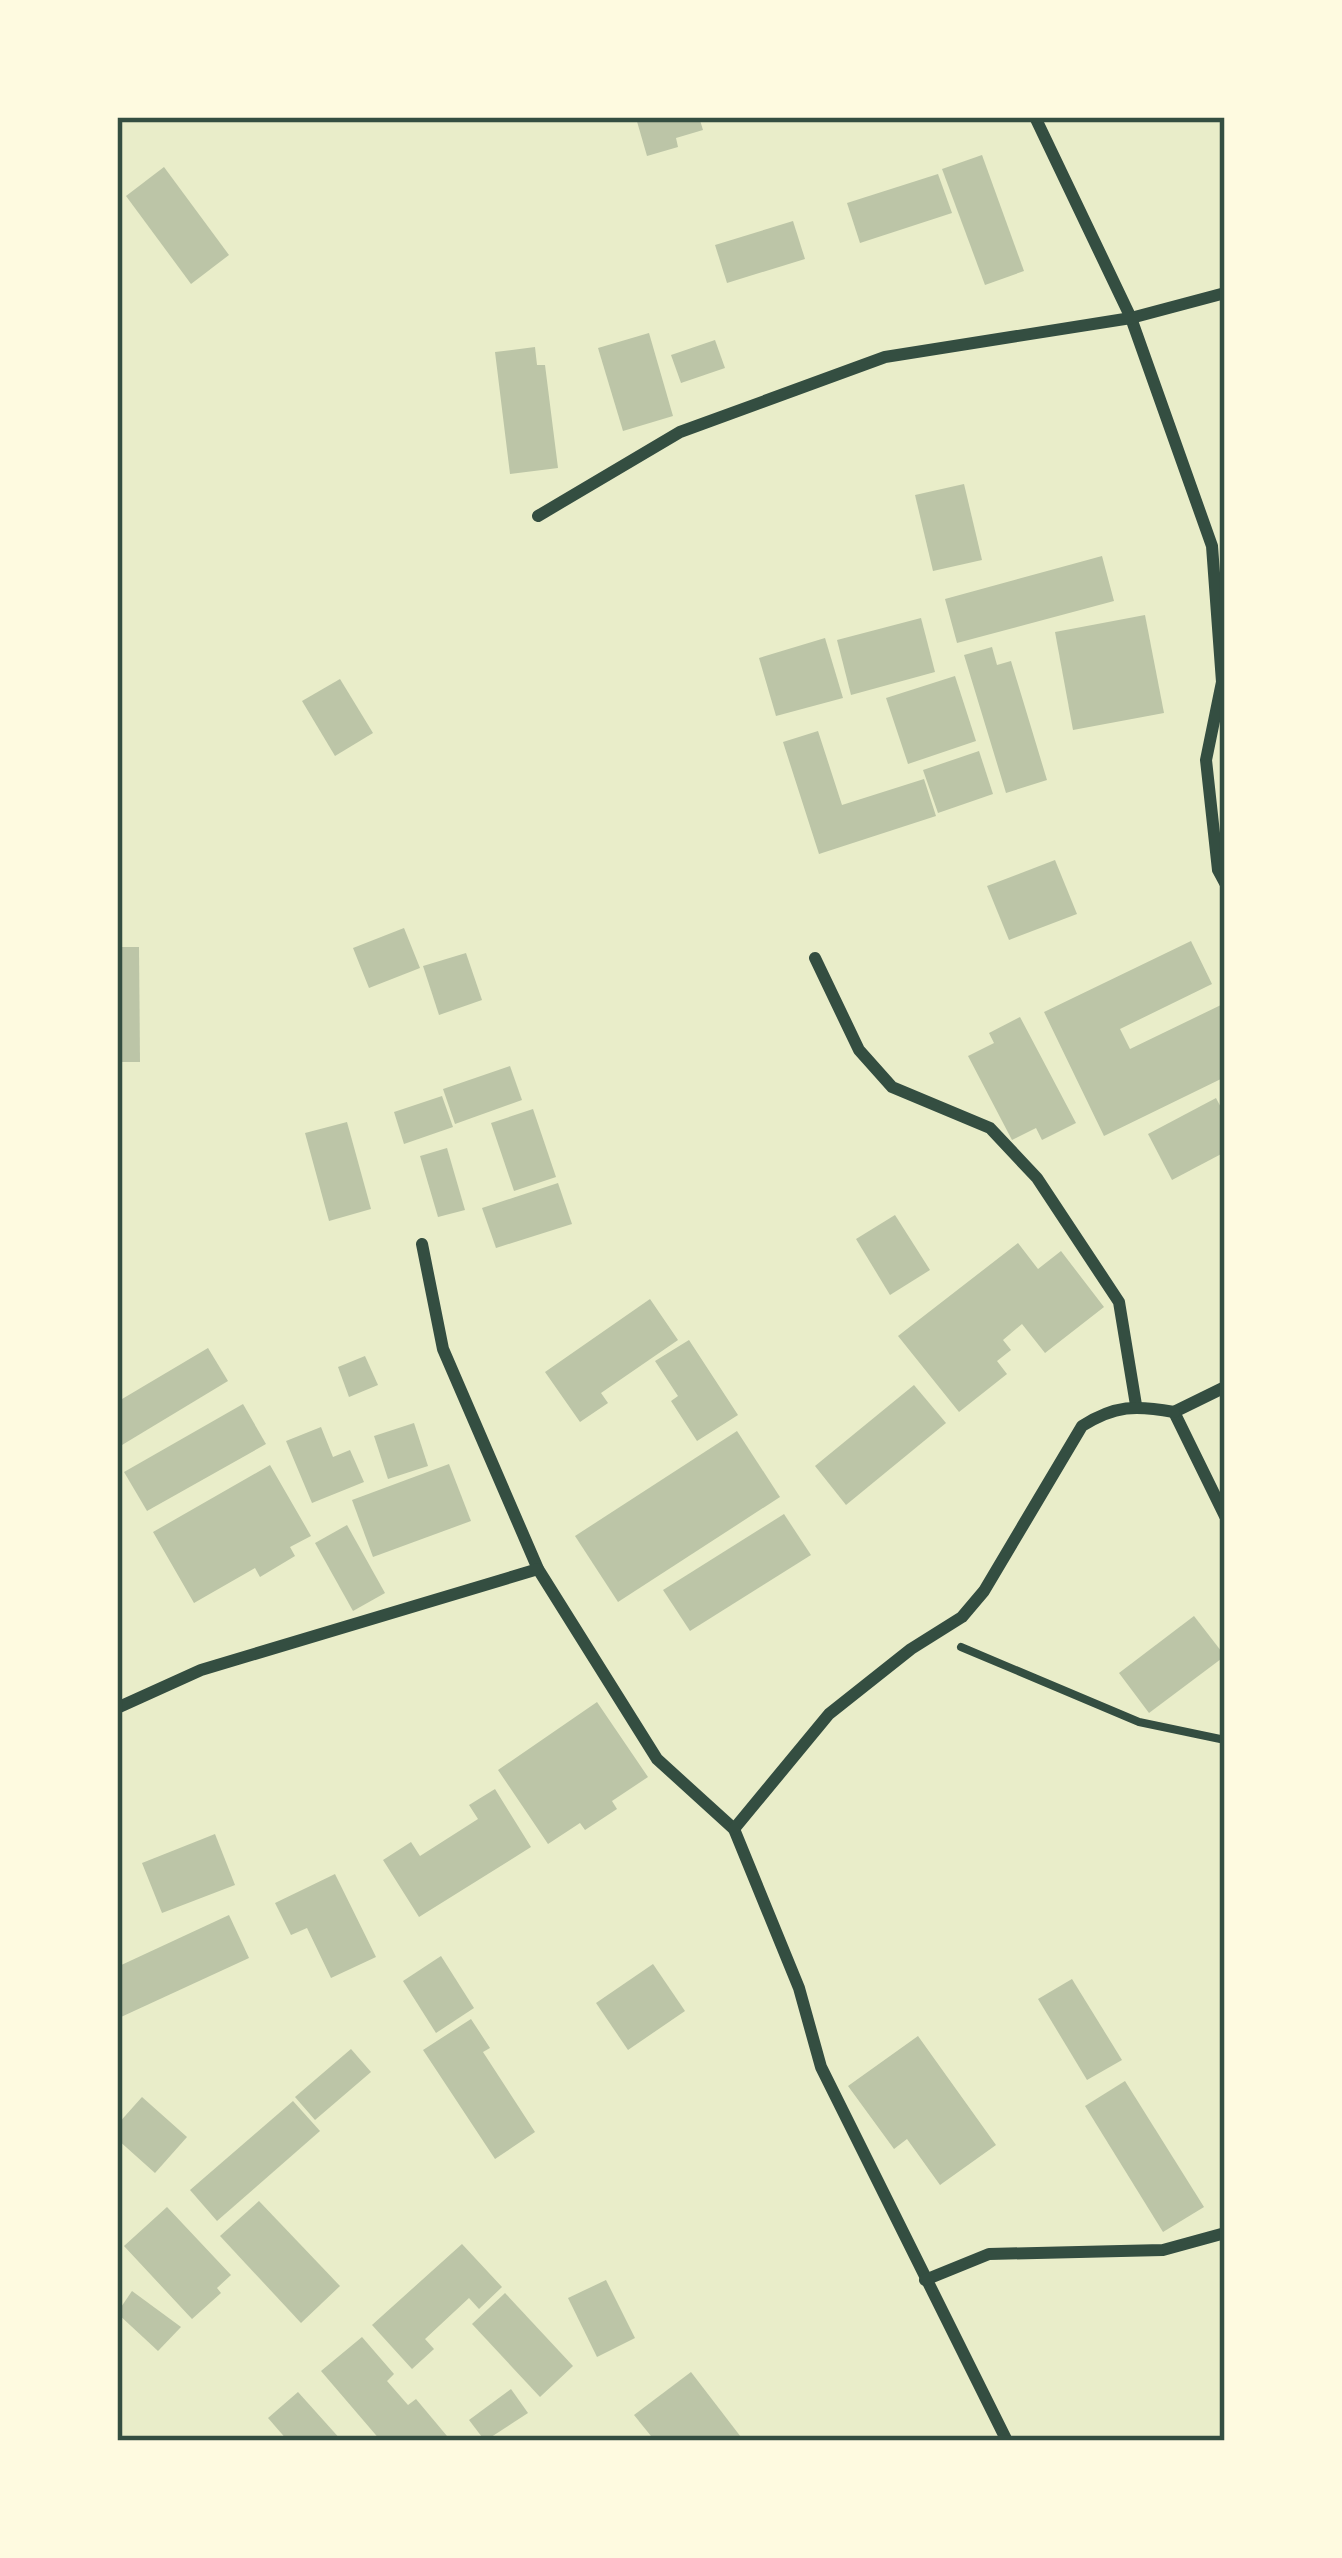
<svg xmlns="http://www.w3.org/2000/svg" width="1342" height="2558" font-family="'Sofia Sans Condensed',sans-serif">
<rect width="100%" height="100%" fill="#e9edc9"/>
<g fill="#bcc5a7">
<polygon points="699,117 703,130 676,138 678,147 647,156 636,118"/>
<polygon points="982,155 1024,271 985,285 942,169"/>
<polygon points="164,167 229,255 191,284 126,196"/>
<polygon points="938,174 952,213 860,243 847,203"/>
<polygon points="793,221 805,259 727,283 715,245"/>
<polygon points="649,333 673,416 623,431 598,348"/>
<polygon points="715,340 725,368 681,383 671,355"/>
<polygon points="535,347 537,365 545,365 558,468 510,474 495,352"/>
<polygon points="964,484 982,560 933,571 915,495"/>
<polygon points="1102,556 1114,601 957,643 945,599"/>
<polygon points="1145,615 1164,713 1073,730 1055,632"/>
<polygon points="921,618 935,672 851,695 837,640"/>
<polygon points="825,638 843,698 776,716 759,658"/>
<polygon points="992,647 997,665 1011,661 1047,780 1006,793 964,655"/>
<polygon points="955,676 976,741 908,764 886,698"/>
<polygon points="340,679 373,733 335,756 302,701"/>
<polygon points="818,731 842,805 924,779 936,816 819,854 783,742"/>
<polygon points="979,751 993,794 938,813 923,770"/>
<polygon points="1055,860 1077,914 1009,940 987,886"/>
<polygon points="404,928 420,968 369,988 353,948"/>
<polygon points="1191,941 1212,984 1120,1029 1130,1049 1223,1004 1225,1077 1104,1136 1044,1012"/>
<polygon points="117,947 139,947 140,1062 117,1062"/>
<polygon points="466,953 482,1000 439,1015 423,966"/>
<polygon points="1020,1017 1076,1123 1042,1140 1036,1128 1012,1140 968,1056 994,1043 989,1033"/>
<polygon points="510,1066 522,1100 455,1124 443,1089"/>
<polygon points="442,1096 453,1127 404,1144 394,1112"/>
<polygon points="1216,1098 1225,1115 1225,1152 1172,1180 1148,1134"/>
<polygon points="533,1109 556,1177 514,1191 491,1123"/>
<polygon points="347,1122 371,1209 329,1221 305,1133"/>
<polygon points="447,1148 465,1210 438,1217 420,1156"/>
<polygon points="558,1183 572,1224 496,1248 482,1208"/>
<polygon points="895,1215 930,1270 890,1295 856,1239"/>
<polygon points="1018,1243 1038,1269 1061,1251 1104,1307 1045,1353 1022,1324 1003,1340 1011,1350 997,1361 1007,1374 959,1412 898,1336"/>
<polygon points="650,1299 678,1340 601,1393 608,1403 580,1422 545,1372"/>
<polygon points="689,1340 738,1415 697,1441 671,1401 678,1396 655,1361"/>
<polygon points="208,1348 228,1381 117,1448 117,1402"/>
<polygon points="365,1356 378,1385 349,1397 338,1367"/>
<polygon points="914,1385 946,1423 846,1505 815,1466"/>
<polygon points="243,1404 266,1444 147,1511 124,1472"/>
<polygon points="414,1423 428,1466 388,1479 374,1436"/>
<polygon points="321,1427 333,1457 350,1450 364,1482 312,1503 286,1441"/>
<polygon points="737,1431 780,1497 618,1602 575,1536"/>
<polygon points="449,1464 471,1521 373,1557 352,1500"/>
<polygon points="270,1465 311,1536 290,1547 295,1556 260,1577 255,1568 194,1603 153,1532"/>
<polygon points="784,1514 811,1555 690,1631 663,1590"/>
<polygon points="347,1525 385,1593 353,1611 315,1543"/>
<polygon points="1194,1616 1225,1656 1149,1713 1119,1673"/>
<polygon points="597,1702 648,1777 612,1801 617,1809 585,1830 580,1823 548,1844 498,1770"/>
<polygon points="495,1789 531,1847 419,1917 383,1860 411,1842 420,1856 478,1819 469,1805"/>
<polygon points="215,1834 235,1885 162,1913 142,1863"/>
<polygon points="335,1874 376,1957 331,1978 307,1928 291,1935 275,1903"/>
<polygon points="229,1915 249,1958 121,2017 117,1967"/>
<polygon points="441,1956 474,2008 436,2033 403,1981"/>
<polygon points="653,1964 685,2011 628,2050 596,2003"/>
<polygon points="1072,1979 1122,2060 1087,2080 1038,1999"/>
<polygon points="471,2019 490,2048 483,2052 535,2132 495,2159 423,2050"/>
<polygon points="918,2036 996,2145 940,2185 907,2139 894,2149 848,2086"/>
<polygon points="351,2049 371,2072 315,2120 295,2097"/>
<polygon points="1125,2081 1204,2207 1163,2232 1085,2106"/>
<polygon points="142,2097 187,2137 155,2173 117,2139 117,2125"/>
<polygon points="293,2101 320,2131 217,2221 190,2190"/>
<polygon points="259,2201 340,2286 301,2323 220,2236"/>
<polygon points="167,2207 231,2275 217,2288 221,2293 192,2319 124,2246"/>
<polygon points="462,2244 502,2287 479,2309 469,2298 425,2339 434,2349 412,2369 372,2325"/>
<polygon points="606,2280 635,2338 597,2357 568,2298"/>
<polygon points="132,2291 181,2327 158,2351 117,2313"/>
<polygon points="505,2293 573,2366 540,2397 472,2324"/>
<polygon points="362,2337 394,2374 387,2381 408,2405 416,2399 447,2436 442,2441 381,2441 321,2371"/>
<polygon points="691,2372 744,2441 655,2441 634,2415"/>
<polygon points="511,2389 528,2413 485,2441 469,2420"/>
<polygon points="298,2392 342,2441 288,2441 268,2418"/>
</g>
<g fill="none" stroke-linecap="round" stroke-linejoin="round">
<polyline stroke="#344e41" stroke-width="8" points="961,1647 1139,1722 1225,1740"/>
<g stroke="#344e41" stroke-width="12">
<polyline points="1035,117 1131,318 1212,546 1222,682 1206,760 1218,870 1225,883"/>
<polyline points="538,516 680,432 885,357 1131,318 1225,293"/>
<polyline points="815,958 859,1050 892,1087 990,1128 1037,1178 1119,1302 1136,1405"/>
<polyline points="422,1244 443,1349 538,1569 657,1759 734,1829 799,1988 821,2067 1007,2441"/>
<polyline points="1225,1387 1174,1412 1225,1516"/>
<polyline points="117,1708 201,1670 538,1569"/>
<path d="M 734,1829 L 829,1714 L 911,1649 L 962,1617 L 984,1591 L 1082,1426 C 1115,1405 1136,1405 1174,1412"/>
<polyline points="925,2280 989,2254 1163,2250 1225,2233"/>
</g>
</g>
<rect width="1342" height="2558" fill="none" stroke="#fefae0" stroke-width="240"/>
<rect x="120" y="120" width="1102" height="2318" fill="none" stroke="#344e41" stroke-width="4.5"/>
</svg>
